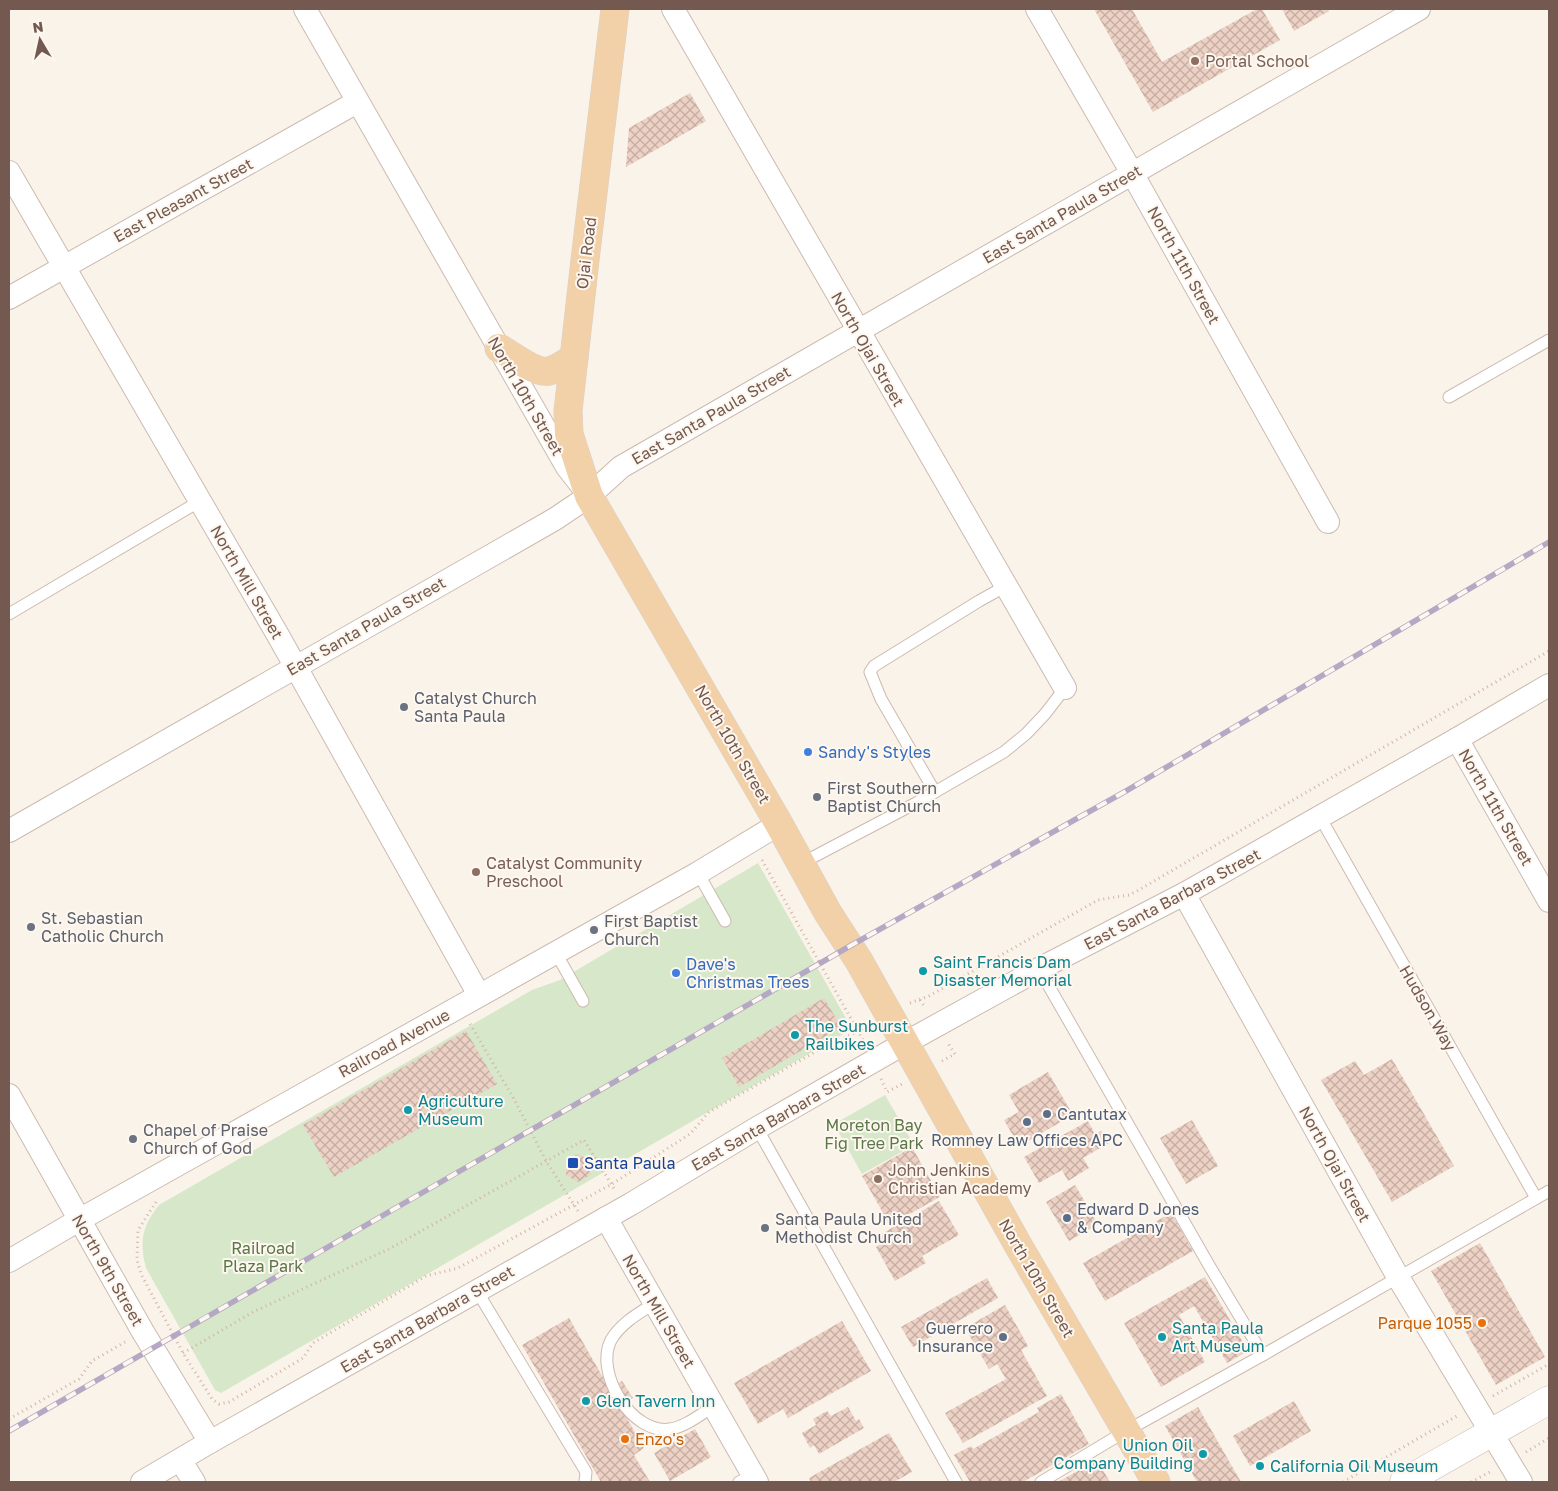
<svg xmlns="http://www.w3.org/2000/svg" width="1558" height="1491" font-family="'Golos Text',sans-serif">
<defs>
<pattern id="building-cross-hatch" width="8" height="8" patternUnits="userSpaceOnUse" patternTransform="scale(1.25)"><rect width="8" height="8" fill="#edd1c4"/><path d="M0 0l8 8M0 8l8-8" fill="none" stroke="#c4ada2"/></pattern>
</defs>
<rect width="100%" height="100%" fill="#faf3e9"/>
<g fill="#d7e7c9">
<path d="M 758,863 L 852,1029 L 221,1393 L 215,1390 L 146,1268 C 139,1242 142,1226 159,1205 L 532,990 L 560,980 Z"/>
<polygon points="885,1095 914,1145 862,1174 834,1124"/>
</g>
<g fill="url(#building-cross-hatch)">
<polygon points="1094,9 1132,9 1162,62 1257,9 1262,9 1280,40 1153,112"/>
<polygon points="1282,9 1327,9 1329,11 1294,31"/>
<polygon points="690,93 706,121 626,167 629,128"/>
<polygon points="824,998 841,1027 739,1087 722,1058"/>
<polygon points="466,1031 497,1084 334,1177 303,1125"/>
<polygon points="1392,1059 1454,1166 1392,1202 1321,1080 1355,1061 1364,1075"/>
<polygon points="1048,1072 1073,1115 1019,1146 1004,1120 1019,1112 1009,1095"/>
<polygon points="1192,1120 1218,1166 1186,1184 1160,1138"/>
<polygon points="1088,1121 1095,1134 1101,1131 1109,1143 1083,1158 1089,1168 1068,1181 1062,1170 1039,1183 1024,1157"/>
<polygon points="912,1147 940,1197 890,1225 862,1176"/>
<polygon points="578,1154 590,1161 590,1175 578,1182 566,1175 566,1161"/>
<polygon points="1075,1185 1098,1224 1069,1241 1046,1202"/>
<polygon points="939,1201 959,1235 922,1256 926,1263 895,1281 876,1247 882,1243 878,1236"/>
<polygon points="1171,1213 1193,1251 1105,1301 1083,1263"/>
<polygon points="1480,1243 1545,1357 1496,1385 1431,1271"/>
<polygon points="1205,1277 1248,1351 1227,1363 1194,1306 1179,1315 1205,1362 1161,1387 1124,1323"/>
<polygon points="987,1278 998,1298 913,1347 901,1327"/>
<polygon points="1005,1305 1028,1346 1021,1350 1047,1396 963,1443 945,1413 1006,1379 997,1364 989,1369 965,1328"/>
<polygon points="569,1318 609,1388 622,1381 633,1398 620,1406 644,1448 634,1455 650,1482 601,1482 522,1345"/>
<polygon points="842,1321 871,1371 788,1418 783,1409 758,1424 734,1383"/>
<polygon points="1061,1394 1089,1444 1023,1482 970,1482 954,1455 971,1446 973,1449 1039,1412 1037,1408"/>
<polygon points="1294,1401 1311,1431 1250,1466 1233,1436"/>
<polygon points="848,1407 856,1421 859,1419 864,1428 819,1454 814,1445 810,1448 802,1433 816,1425 813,1419 827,1411 831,1416"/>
<polygon points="1198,1407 1241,1482 1197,1482 1165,1426"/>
<polygon points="695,1429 711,1457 670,1481 654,1453"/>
<polygon points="889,1433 912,1472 894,1482 811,1482 809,1478"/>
<polygon points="1097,1460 1110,1482 1058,1482"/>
</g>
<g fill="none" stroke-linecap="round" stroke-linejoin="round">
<defs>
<g id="service">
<polyline points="1449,397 1549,340"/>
<polyline points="9,614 200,501"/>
<polyline points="935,792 881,699 870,672 874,666 979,601 1006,586"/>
<polyline points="1320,817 1536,1198"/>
<polyline points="800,864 916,803 1004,752 1026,734 1045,714 1065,688"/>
<polyline points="698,873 725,921"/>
<polyline points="556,953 583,1001"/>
<polyline points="1039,969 1210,1267 1263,1355"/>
<polyline points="757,1128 956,1482"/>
<polyline points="477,1291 586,1472 585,1482"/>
<path d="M 655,1303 C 639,1313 621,1323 611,1340 C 594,1373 632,1435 670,1429 C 685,1427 701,1414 714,1406"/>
<polyline points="739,1482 753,1475"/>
<polyline points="1041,1482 1126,1431 1263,1355 1549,1191"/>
</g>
<g id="minor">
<polyline points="305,9 567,467 581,485"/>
<polyline points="673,9 1065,688"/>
<polyline points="1037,9 1132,173 1328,522"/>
<polyline points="9,172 279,637 479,995"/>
<polyline points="9,298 357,102"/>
<polyline points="1457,739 1549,901"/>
<polyline points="9,831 555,519 589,496 621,467 1419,9"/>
<polyline points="1184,894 1398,1277 1521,1482"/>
<polyline points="9,1095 143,1332 210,1442"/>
<polyline points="606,1218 757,1482"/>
<polyline points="9,1261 79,1220 698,873 779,824"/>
<polyline points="181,1461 194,1482"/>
<polyline points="142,1482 210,1442 631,1204 757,1128 905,1043 1039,969 1184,894 1457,739 1549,685"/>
</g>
<polyline id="tertiary" points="1404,1482 1549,1400"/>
<g id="primary">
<polyline points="615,9 585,260 568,411 569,434 589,496 779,824 828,913 859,961 1018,1245 1156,1482"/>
<path d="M 499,348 C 512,355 535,374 549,371 C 558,369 567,362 574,358"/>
</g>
</defs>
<use href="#service" stroke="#ccbab0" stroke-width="13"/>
<use href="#minor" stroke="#ccbab0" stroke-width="24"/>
<use href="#tertiary" stroke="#ccbab0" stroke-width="29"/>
<use href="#primary" stroke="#d8d1ce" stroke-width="29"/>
<g stroke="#d2b4a7" stroke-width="3" stroke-dasharray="1 4" stroke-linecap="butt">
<polyline points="762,860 864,1042"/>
<polyline points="920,1000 925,1007"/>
<polyline points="910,1003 929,996 1098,900 1129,895 1137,891 1549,651"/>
<polyline points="470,1024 514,1099 546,1161 578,1211"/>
<polyline points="942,1061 955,1054 947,1042"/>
<polyline points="881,1079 887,1092 902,1084"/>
<polyline points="156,1202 138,1230 137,1260 141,1274 183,1353 212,1399 219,1404 229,1402 303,1358 313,1343 426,1276 458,1268 612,1184 690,1134 709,1112 817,1051 870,1026"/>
<polyline points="183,1353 253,1312 389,1249 584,1140 615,1190"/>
<polyline points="1493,1396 1549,1364"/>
<polyline points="9,1419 79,1379 92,1361 125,1342"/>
<polyline points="1526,1452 1549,1438"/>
<polyline points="1343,1482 1457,1416"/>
<polyline points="1471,1482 1490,1472"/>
</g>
<use href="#service" stroke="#fff" stroke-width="11"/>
<use href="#minor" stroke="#fff" stroke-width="22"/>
<use href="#tertiary" stroke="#fff" stroke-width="28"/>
<use href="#primary" stroke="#f2d1a9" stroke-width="28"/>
<defs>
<polyline id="rail" points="9,1431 850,946 1126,791 1549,542"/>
</defs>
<use href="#rail" stroke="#b5a8c4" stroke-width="5.5"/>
<use href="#rail" stroke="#fdf7ef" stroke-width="4" stroke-dasharray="11" stroke-linecap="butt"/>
</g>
<g fill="#8d6e63" stroke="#fdf7ef" stroke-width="2">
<circle cx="1195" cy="61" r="5"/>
<circle cx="476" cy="872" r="5"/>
<circle cx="878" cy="1179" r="5"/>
</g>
<g fill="#6b7280" stroke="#fdf7ef" stroke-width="2">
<circle cx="404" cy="707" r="5"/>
<circle cx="817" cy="797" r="5"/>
<circle cx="31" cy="927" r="5"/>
<circle cx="594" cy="930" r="5"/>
<circle cx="133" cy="1139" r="5"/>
<circle cx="765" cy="1228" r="5"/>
</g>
<g fill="#3f7fe0" stroke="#fdf7ef" stroke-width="2">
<circle cx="808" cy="752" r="5"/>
<circle cx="676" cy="973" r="5"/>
</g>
<g fill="#0f9aa8" stroke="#fdf7ef" stroke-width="2">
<circle cx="923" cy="971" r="5"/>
<circle cx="795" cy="1035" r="5"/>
<circle cx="408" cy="1110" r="5"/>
<circle cx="1162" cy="1337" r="5"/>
<circle cx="586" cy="1401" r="5"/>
<circle cx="1203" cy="1454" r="5"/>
<circle cx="1260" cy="1466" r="5"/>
</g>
<g fill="#5c6f8a" stroke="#fdf7ef" stroke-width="2">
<circle cx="1047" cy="1114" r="5"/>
<circle cx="1027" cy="1122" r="5"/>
<circle cx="1067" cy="1218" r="5"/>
<circle cx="1003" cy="1337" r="5"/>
</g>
<rect fill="#1a4fb4" stroke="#fdf7ef" stroke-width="2" x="567" y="1157" width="12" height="12" rx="2.5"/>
<g fill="#e8710a" stroke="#fdf7ef" stroke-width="2">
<circle cx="1482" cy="1323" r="5"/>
<circle cx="625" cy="1439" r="5"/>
</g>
<g text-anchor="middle" stroke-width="4" stroke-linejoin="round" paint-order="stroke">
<g font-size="16" fill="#785e54" stroke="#fdf7ef" text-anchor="start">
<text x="1205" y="67">Portal School</text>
<text x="486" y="869">Catalyst Community<tspan x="486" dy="18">Preschool</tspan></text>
<text x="888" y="1176">John Jenkins<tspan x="888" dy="18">Christian Academy</tspan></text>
</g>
<g font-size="16" fill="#73594f" stroke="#fdf7ef">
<text transform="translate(183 200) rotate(-29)" y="6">East Pleasant Street</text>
<text transform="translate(1062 214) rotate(-30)" y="6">East Santa Paula Street</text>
<text transform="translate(586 253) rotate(-83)" y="6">Ojai Road</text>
<text transform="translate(1184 265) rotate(61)" y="6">North 11th Street</text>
<text transform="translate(868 349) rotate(60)" y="6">North Ojai Street</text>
<text transform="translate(526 396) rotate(60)" y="6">North 10th Street</text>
<text transform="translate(711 415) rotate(-30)" y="6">East Santa Paula Street</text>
<text transform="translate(247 582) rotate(60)" y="6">North Mill Street</text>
<text transform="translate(366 626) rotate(-30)" y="6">East Santa Paula Street</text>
<text transform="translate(733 744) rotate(60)" y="6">North 10th Street</text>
<text transform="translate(1496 807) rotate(60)" y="6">North 11th Street</text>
<text transform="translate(1172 899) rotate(-28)" y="6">East Santa Barbara Street</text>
<text transform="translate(1428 1008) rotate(60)" y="6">Hudson Way</text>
<text transform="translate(394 1043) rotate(-29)" y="6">Railroad Avenue</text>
<text transform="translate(778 1117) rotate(-30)" y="6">East Santa Barbara Street</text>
<text transform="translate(1335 1164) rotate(61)" y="6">North Ojai Street</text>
<text transform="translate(108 1270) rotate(60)" y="6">North 9th Street</text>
<text transform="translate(1037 1278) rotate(60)" y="6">North 10th Street</text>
<text transform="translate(659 1311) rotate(60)" y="6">North Mill Street</text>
<text transform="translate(427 1319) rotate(-30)" y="6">East Santa Barbara Street</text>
</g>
<g font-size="16" fill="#5b616d" stroke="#fdf7ef" text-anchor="start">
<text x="414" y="704">Catalyst Church<tspan x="414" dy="18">Santa Paula</tspan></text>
<text x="827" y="794">First Southern<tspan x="827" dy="18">Baptist Church</tspan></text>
<text x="41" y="924">St. Sebastian<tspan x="41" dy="18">Catholic Church</tspan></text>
<text x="604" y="927">First Baptist<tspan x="604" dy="18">Church</tspan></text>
<text x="143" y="1136">Chapel of Praise<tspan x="143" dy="18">Church of God</tspan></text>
<text x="775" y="1225">Santa Paula United<tspan x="775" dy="18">Methodist Church</tspan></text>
</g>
<g font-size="16" fill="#366cbe" stroke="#fdf7ef" text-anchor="start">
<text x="818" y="758">Sandy's Styles</text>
<text x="686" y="970">Dave's<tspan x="686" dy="18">Christmas Trees</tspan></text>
</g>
<g font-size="16" fill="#0d838f" stroke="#fdf7ef" text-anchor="start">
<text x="933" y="968">Saint Francis Dam<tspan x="933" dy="18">Disaster Memorial</tspan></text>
<text x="805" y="1032">The Sunburst<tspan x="805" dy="18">Railbikes</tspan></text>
<text x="418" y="1107">Agriculture<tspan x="418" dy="18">Museum</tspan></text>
<text x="1172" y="1334">Santa Paula<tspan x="1172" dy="18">Art Museum</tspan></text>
<text x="596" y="1407">Glen Tavern Inn</text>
<text x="1193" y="1451" text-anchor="end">Union Oil<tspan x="1193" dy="18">Company Building</tspan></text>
<text x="1270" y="1472">California Oil Museum</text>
</g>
<g font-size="16" fill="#4e5e75" stroke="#fdf7ef" text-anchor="start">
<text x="1057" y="1120">Cantutax</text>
<text x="1027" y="1146" text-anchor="middle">Romney Law Offices APC</text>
<text x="1077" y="1215">Edward D Jones<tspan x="1077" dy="18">&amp; Company</tspan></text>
<text x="993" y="1334" text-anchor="end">Guerrero<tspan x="993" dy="18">Insurance</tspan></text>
</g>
<g font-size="16" fill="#5a7748" stroke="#fdf7ef">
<text x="874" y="1131">Moreton Bay<tspan x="874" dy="18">Fig Tree Park</tspan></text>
<text x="263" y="1254">Railroad<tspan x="263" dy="18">Plaza Park</tspan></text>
</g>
<g font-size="16" fill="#164399" stroke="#fdf7ef" text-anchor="start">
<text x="584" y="1169">Santa Paula</text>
</g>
<g font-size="16" fill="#c56008" stroke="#fdf7ef" text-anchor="end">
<text x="1472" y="1329">Parque 1055</text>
<text x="635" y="1445" text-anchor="start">Enzo's</text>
</g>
</g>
<rect width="1558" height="1491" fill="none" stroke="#73594f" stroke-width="20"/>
<g transform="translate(40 40) rotate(351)" stroke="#fdf7ef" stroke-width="4" paint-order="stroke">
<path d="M0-4L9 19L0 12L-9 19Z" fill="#73594f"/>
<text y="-8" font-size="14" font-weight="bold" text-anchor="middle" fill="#73594f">N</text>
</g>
</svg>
